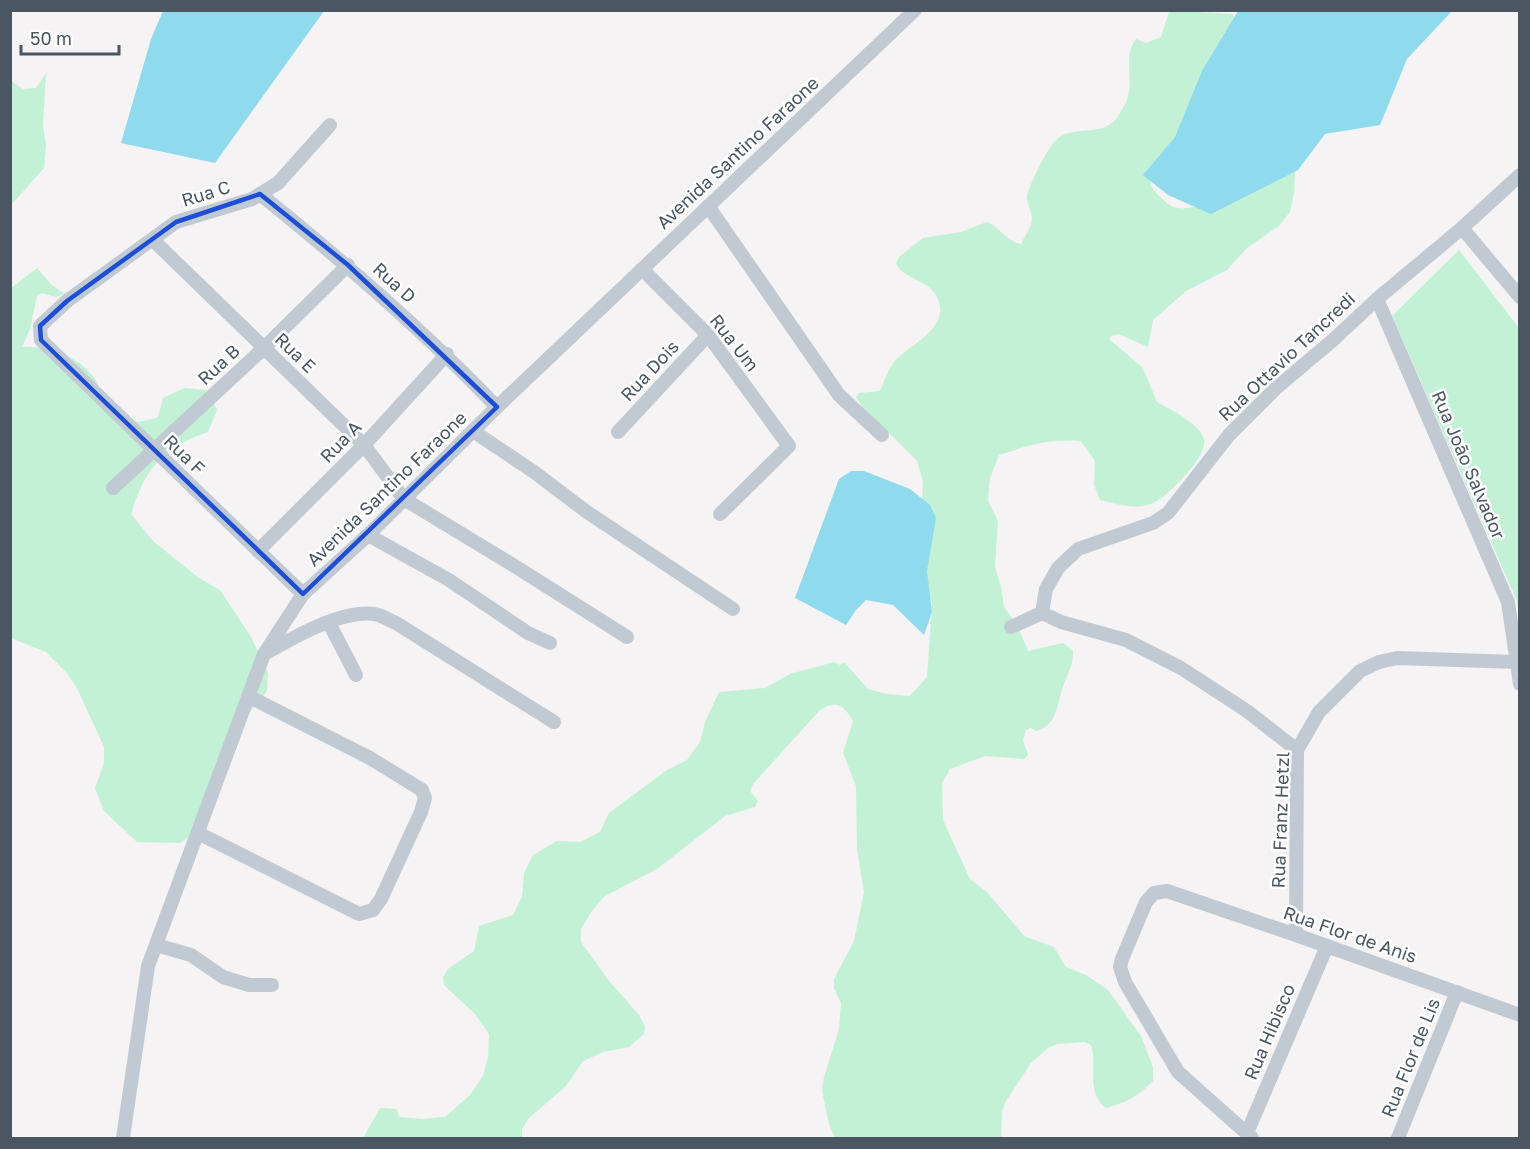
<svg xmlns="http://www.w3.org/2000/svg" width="1530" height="1149" font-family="'Golos Text',sans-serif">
<rect width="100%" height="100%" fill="#f5f3f3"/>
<g fill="#c3f1d5">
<path d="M 1182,11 L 1232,14 L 1246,35 L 1151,176 C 1149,184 1153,190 1159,196 C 1165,201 1170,207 1178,208 C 1205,213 1270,171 1296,158 L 1294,193 L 1290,212 L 1279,226 L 1248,247 L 1227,270 L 1186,291 L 1153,320 L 1148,347 L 1119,334 L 1111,336 L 1109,339 L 1143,368 L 1157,402 C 1170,409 1200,424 1204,439 C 1209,455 1169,495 1155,502 C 1138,511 1117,504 1100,500 L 1094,485 L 1095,461 L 1081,441 C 1049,439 1029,445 999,455 L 990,478 L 988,501 L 998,521 L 995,567 L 1001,587 L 1004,607 L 1018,627 L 1028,651 L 1063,643 L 1073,650 C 1073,669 1067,673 1062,690 C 1057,706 1056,726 1036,731 L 1031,728 L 1026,730 L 1023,740 L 1028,755 L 1024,759 L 985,756 L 950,769 L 942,783 L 943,820 L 970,879 L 987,892 L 1024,936 L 1054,947 L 1066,967 L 1086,975 L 1108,990 L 1141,1036 L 1153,1067 L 1153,1081 C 1139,1096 1125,1103 1106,1108 C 1085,1093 1098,1066 1091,1045 L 1085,1042 L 1057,1044 L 1048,1048 L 1031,1063 L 1006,1101 L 1002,1111 L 1001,1138 L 835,1138 L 829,1124 L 822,1091 L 824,1077 L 839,1029 L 841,1003 L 834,988 L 834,979 L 854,941 L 864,892 L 857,849 L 856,786 L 843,753 L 853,721 C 844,705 836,700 820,710 L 753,784 L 750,791 L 758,801 L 755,807 L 725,816 L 657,869 L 605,896 L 591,912 L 581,929 L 581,942 L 609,981 L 639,1015 L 645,1026 L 644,1034 L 629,1047 L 603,1052 L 583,1061 L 565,1087 L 529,1118 L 522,1129 L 522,1138 L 363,1138 L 380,1108 L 397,1109 L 399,1117 L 422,1119 L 445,1117 L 470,1095 L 483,1076 L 488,1057 L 489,1034 L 475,1014 L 444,985 L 443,977 L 448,969 L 474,951 L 479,926 L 513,915 L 522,897 L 524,873 L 533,855 L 557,841 L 580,842 L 600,832 L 609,813 L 667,770 L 687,760 L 700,742 L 705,722 L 719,692 L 765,688 L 790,674 L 834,662 L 840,665 L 844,662 L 868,689 L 887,694 L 910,696 L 927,677 L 932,604 L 926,580 L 921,518 L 923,481 L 917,461 L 884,428 L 870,418 L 856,397 L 859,393 L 880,391 C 884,382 888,369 894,362 C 911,343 954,327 936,295 C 927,279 905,280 896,264 L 899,257 L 923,238 L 961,232 L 987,222 C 999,227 1009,243 1021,244 C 1024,237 1032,227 1032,219 C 1032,212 1027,204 1027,197 C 1028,187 1048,147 1056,140 C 1075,122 1105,141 1120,113 C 1123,108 1127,102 1128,96 C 1133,77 1123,56 1136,39 L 1146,43 L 1161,37 L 1169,12 Z"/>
<polygon points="46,73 43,125 46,145 44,168 11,205 11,81 23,89 36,88"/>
<polygon points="1459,250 1519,328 1519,615 1517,601 1392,316"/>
<path d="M 37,268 L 52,285 L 65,294 L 55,297 L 42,293 L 37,296 L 30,329 L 22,347 C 46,345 81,357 95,379 C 99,385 101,393 104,400 C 117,426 134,425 158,417 L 163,398 L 184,388 L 207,390 L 217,410 L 208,432 C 163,447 144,470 131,514 L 153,541 L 199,578 L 220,590 L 251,637 L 268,673 L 267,691 L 246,717 L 196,832 L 180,843 L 137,842 L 104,811 L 95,788 L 104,763 L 104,747 L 77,688 L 66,672 L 46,652 L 11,638 L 10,289 Z"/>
</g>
<g fill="#90daee">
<polygon points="163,11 324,11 215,163 121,143 151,39"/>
<polygon points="1238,11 1238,10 1452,11 1407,59 1380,125 1325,134 1298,170 1211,214 1168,195 1143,175 1175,137 1202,71"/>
<polygon points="851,471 864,471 910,489 930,505 936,518 927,571 932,612 924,635 893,605 866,600 856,610 846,625 795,598 839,479"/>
</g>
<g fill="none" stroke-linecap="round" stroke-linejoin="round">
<g stroke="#c1cad2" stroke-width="14">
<path d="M 260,194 C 343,261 423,330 497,407"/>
<polyline points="708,206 839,395 882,435"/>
<polyline points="1462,228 1520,297"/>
<polyline points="153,240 364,445 404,499 513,565 627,637"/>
<polyline points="642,269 708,335 789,446 720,514"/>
<polyline points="1377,299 1508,602 1520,684"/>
<polyline points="473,431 534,472 587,512 733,609"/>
<polyline points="618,432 708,335"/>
<polyline points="113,488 264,348 348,265"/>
<polyline points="368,535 449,580 528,633 550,643"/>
<polyline points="258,551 364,445 447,354"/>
<polyline points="303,594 41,340 40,326 67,301 176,222 252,199 278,183 330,125"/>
<polyline points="1042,613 1061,622 1126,640 1181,668 1247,711 1297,750"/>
<polyline points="329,623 356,675"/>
<polyline points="1011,627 1042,613 1046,589 1058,568 1078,549 1153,523 1168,513 1229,435 1275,389 1333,340 1377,299 1462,228 1520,175"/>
<path d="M 266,653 C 294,637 341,610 374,614 C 381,615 389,620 396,623 L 554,722"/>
<polyline points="198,833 359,914 373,910 381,899 421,812 425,798 422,790 370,758 250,697"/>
<polyline points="1296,935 1297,750 1319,712 1360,671 1379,662 1397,658 1516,662"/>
<polyline points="156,945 191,955 223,977 249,985 272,985"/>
<polyline points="1247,1133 1327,946"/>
<polyline points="123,1138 148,966 264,654 303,594 368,535 497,407 915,10"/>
<polyline points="1252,1138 1178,1072 1125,982 1120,967 1122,959 1146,902 1154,893 1167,891 1296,935 1520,1015"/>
<polyline points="1398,1138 1457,992"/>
</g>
</g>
<path fill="none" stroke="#1d4ed8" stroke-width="4.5" stroke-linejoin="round" d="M 260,194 L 348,265 L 497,407 L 303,594 L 41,340 L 40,326 L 67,301 L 176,222 Z"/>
<g text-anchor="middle" stroke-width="5" stroke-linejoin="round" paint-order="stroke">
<g font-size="18" fill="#4a5661" stroke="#fff">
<text transform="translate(738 153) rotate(-43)" y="6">Avenida Santino Faraone</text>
<text transform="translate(206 194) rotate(-17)" y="6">Rua C</text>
<text transform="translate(394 283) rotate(42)" y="6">Rua D</text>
<text transform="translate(734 343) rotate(52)" y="6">Rua Um</text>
<text transform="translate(295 353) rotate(44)" y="6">Rua E</text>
<text transform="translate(1287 357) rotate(-43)" y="6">Rua Ottavio Tancredi</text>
<text transform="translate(219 365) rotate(-43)" y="6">Rua B</text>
<text transform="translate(650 371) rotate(-47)" y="6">Rua Dois</text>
<text transform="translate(341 442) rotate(-46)" y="6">Rua A</text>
<text transform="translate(184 455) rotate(44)" y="6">Rua F</text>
<text transform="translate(1468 465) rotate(67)" y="6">Rua João Salvador</text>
<text transform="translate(387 489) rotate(-44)" y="6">Avenida Santino Faraone</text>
<text transform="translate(1281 820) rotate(-88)" y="6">Rua Franz Hetzl</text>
<text transform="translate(1350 935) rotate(19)" y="6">Rua Flor de Anis</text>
<text transform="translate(1270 1032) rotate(-67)" y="6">Rua Hibisco</text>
<text transform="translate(1411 1058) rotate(-68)" y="6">Rua Flor de Lis</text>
</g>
</g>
<rect width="1530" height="1149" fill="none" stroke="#4a5661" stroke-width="24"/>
<path d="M21 45v9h98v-9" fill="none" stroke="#4a5661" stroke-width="3"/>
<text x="30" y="45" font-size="18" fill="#4a5661" stroke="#ffffff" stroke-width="4.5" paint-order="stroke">50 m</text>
</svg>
